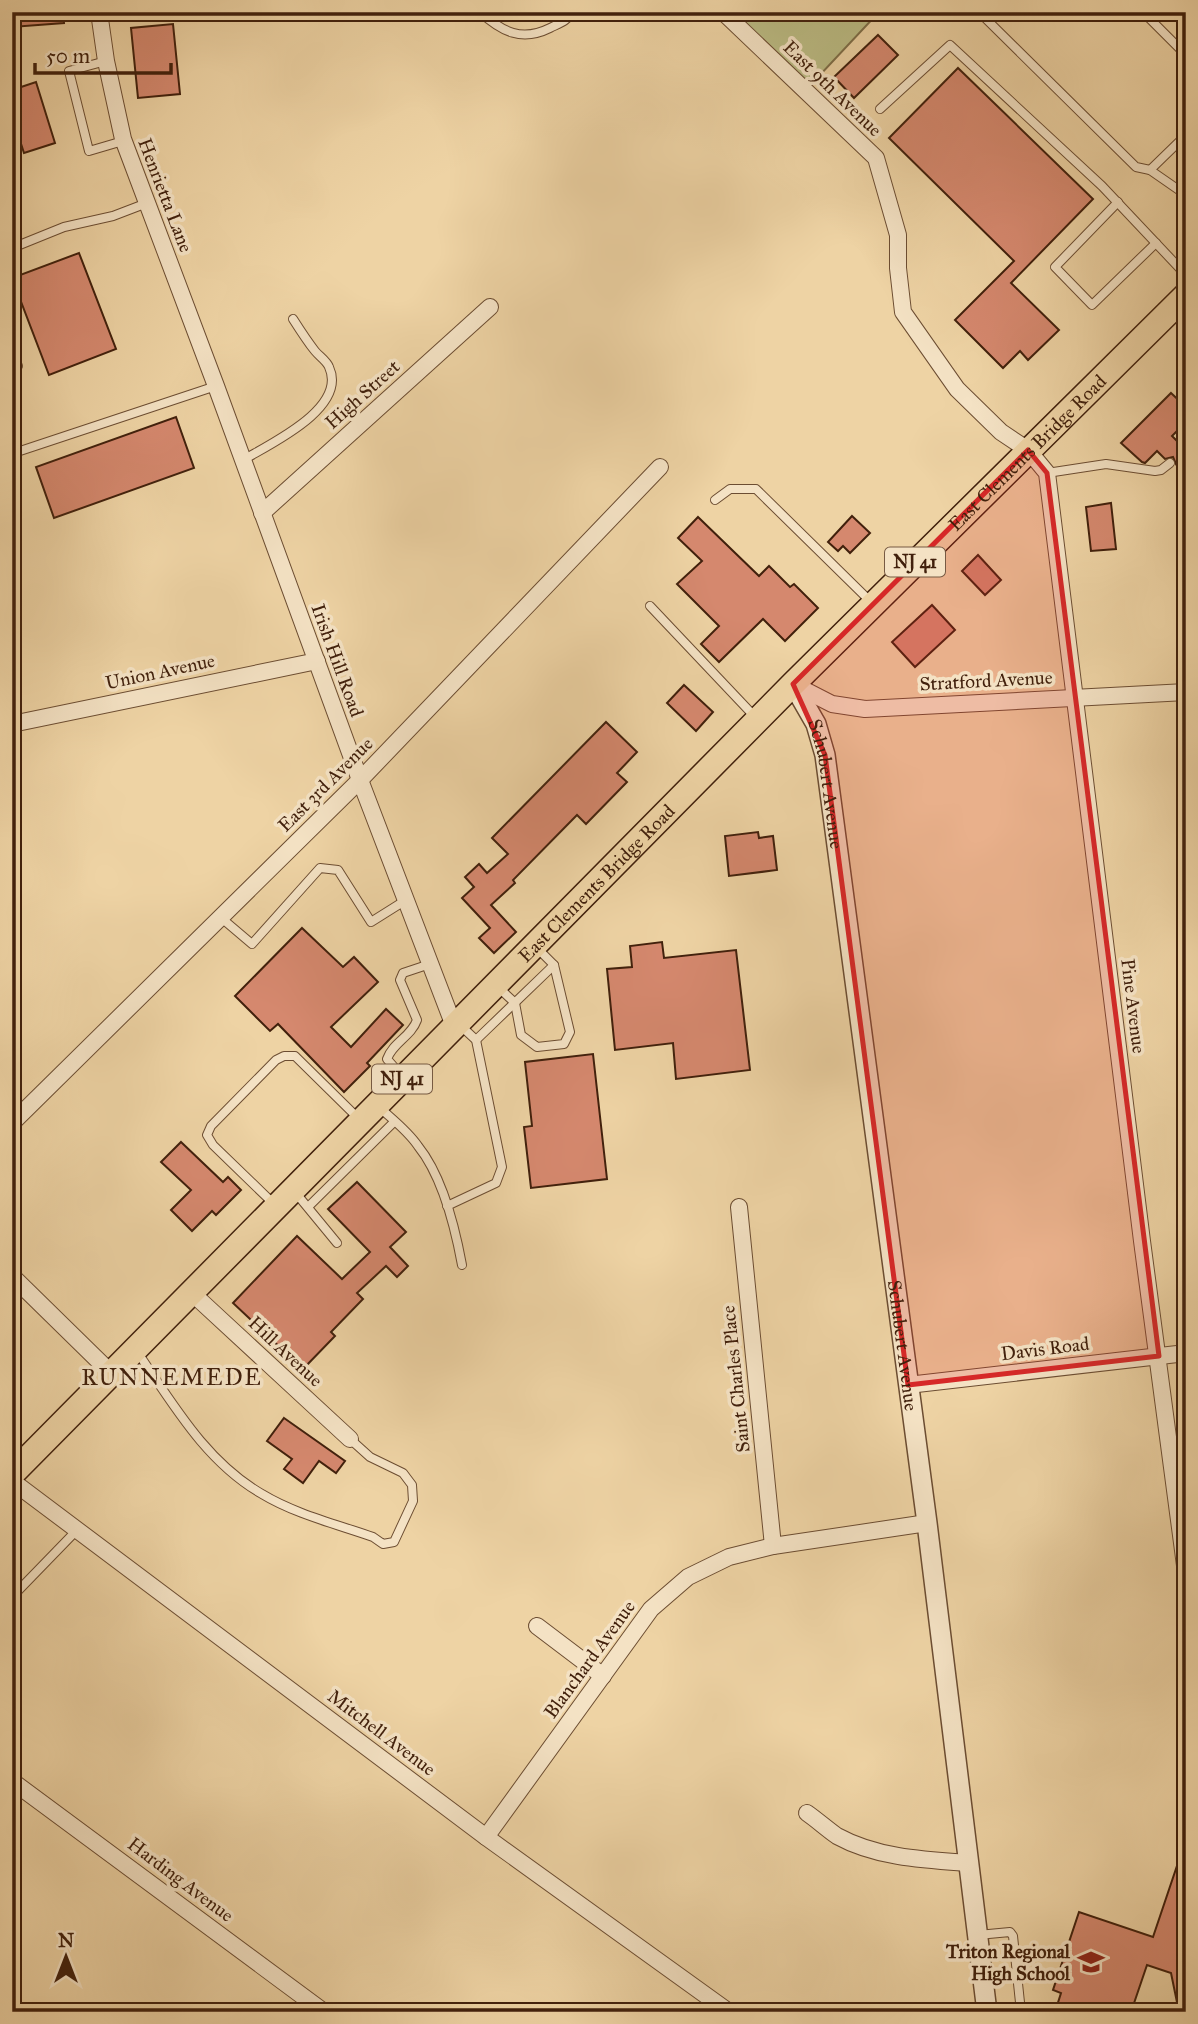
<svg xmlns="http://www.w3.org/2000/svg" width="1198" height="2024" font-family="'IM FELL Great Primer',serif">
<rect width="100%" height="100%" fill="#eed3a4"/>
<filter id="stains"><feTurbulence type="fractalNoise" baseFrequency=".00286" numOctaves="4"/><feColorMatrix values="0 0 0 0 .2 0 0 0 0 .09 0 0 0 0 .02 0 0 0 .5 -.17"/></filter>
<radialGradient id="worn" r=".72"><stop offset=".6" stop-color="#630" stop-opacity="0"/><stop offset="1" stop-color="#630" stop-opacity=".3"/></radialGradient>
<polygon fill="#bbbc84" stroke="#7e6e48" stroke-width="2" points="735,12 879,12 804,92"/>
<g fill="#d5886e" stroke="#41200c" stroke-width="2">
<polygon points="12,12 63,12 64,23 12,27"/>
<polygon points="173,24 180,94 138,98 131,28"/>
<polygon points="878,35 898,55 854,98 834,77"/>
<polygon points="958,68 1093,199 1011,283 1059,330 1028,360 1020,351 1003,368 955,320 1014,261 889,138"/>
<polygon points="36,82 55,143 24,153 12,116 12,90"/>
<polygon points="79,253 116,349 49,375 12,278"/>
<polygon points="1171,393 1186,407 1186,422 1172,436 1180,444 1180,452 1186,455 1176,464 1173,457 1165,459 1157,451 1145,463 1142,462 1121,443"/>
<polygon points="176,417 194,468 54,518 36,467"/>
<polygon points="1111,503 1116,549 1091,551 1086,507"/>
<polygon points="852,516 870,533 850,553 843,546 838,551 828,542"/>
<polygon points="698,517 759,576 769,566 790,587 794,584 818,608 785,641 763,619 719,662 701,644 719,626 677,584 702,561 678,538"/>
<polygon points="978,555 1001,580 985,595 962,571"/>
<polygon points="932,605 955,630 915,667 892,642"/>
<polygon points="684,685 713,712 696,731 667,703"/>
<polygon points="606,722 637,752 617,773 627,782 586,824 577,815 513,880 515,883 491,905 516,932 494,953 479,938 490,928 462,898 474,887 465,877 479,864 487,873 508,854 492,838"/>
<polygon points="758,832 759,838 773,836 777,870 729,876 725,836"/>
<polygon points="302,928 343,967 354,957 378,982 331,1027 351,1047 386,1009 403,1025 367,1063 370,1066 344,1092 278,1024 270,1031 235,996"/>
<polygon points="662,942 664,958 736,950 750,1070 676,1079 673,1043 615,1050 607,969 632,967 630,946"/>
<polygon points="593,1054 607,1179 531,1188 524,1127 532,1126 525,1062"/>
<polygon points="181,1142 223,1182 228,1177 241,1190 216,1215 212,1211 192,1231 171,1210 191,1190 161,1162"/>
<polygon points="357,1182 406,1232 390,1247 408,1266 397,1277 386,1266 357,1293 363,1299 331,1332 335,1336 303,1369 233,1303 297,1236 342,1279 370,1252 328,1209"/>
<polygon points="284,1418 345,1461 336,1473 319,1461 303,1483 284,1469 292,1459 267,1441"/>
<polygon points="1183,1848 1186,1849 1186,2012 1179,2012 1171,1973 1147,1965 1131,2012 1055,2012 1061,1993 1053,1990 1079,1912 1153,1937"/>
</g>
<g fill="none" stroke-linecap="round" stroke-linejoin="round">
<defs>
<g id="service">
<path d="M 480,12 C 502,32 522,42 550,28 C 560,23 567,21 573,12"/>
<polyline points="979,12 1136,167 1150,170 1186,195"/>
<polyline points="1143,12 1186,55"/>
<polyline points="106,61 69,71 89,151 123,141"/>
<polyline points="880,109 950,45 1102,186 1186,275"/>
<polyline points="1150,170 1186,135"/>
<polyline points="1118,202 1055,267 1092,305 1156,243"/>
<polyline points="12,248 64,227 113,216 147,203"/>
<polyline points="12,351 18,366"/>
<polyline points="1185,448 1186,447"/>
<polyline points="20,451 216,386"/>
<path d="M 243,460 C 270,444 348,408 329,367 C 327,361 319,356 315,351 C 307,341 300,330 293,319"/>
<polyline points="1047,473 1106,464 1155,471 1161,470 1170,463"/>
<polyline points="715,500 730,489 756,489 871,602"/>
<polyline points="650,606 756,718"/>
<polyline points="219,916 252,944 320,868 338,870 371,922 406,900"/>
<polyline points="497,986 515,1003 521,1035 537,1047 564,1044 570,1032 554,965 537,948"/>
<polyline points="476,1040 554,965"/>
<path d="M 401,1075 L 387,1059 C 393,1042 411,1037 417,1020 L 400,980 L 403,973 L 430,964"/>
<path d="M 379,1107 C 392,1119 408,1131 418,1146 C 443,1177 455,1227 462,1265"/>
<polyline points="295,1192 337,1243"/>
<polyline points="275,1205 213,1145 207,1135 211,1126 276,1060 284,1056 295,1056 359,1119"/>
<polyline points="309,1206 394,1122"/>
<polyline points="447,1206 496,1183 502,1167 476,1040 461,1026"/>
<path d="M 138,1353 C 173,1404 206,1462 262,1494 C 295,1514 336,1524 373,1537 L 383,1544 L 394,1542 L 413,1501 L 412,1485 L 403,1473 L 370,1457 L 350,1439"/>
<polyline points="12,1597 77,1530"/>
<polyline points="978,1935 1010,1932 1013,1936 1021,2012"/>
</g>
<g id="minor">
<polyline points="99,12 106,61 123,139 216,386 360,780 454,1026"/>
<polyline points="723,12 876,158 898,235 898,268 903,312 957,389 1001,432 1028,450 1047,473 1142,1241 1186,1573"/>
<polyline points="262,513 490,307"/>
<polyline points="793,684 832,704 865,709 1186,692"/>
<polyline points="12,724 317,661"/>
<polyline points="12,1123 360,780 660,467"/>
<polyline points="739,1207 773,1546"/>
<polyline points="12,1276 112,1374"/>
<polyline points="192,1293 350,1439"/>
<polyline points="908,1385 1186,1353"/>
<polyline points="12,1481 486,1837 729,2012"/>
<polyline points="537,1626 603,1676"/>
<polyline points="12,1781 324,2012"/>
<path d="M 807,1813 C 817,1820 827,1829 837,1836 C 877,1858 925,1860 969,1863"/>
<polyline points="486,1837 651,1609 688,1577 729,1557 773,1546 927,1523"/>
</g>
<g id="tertiary">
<path id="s1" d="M 793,684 L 816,724 L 825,755 L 927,1523 L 987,2012"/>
</g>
<g id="primary">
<path id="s2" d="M 12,1474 L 793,684 L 1186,295"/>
</g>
</defs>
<use href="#service" stroke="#6c4d32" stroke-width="10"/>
<use href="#minor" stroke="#6c4d32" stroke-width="18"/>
<use href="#tertiary" stroke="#6c4d32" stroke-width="22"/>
<use href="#primary" stroke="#41200c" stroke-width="27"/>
<use href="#service" stroke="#f4e2c4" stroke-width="8"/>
<use href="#minor" stroke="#f4e2c4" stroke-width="16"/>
<use href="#tertiary" stroke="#f4e2c4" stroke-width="19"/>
<use href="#primary" stroke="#eed3a4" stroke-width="24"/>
</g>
<path fill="#d62828" fill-opacity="0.2" stroke="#d62828" stroke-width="5" stroke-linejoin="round" d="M 1028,450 L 1047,473 L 1159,1356 L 908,1385 L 825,755 L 793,684 Z"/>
<defs>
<symbol id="school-bare" viewBox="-9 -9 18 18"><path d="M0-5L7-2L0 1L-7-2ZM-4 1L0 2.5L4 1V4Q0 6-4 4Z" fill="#8f2418" stroke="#f4e2c4" stroke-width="2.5" paint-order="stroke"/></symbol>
</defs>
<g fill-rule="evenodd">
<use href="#school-bare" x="1072" y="1943" width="38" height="38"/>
</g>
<g text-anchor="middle" stroke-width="7" stroke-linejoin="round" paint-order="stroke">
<g fill="#f4e2c4" stroke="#775a43" stroke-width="2">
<rect x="885" y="547.5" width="60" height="29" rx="5"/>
<rect x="372" y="1064.5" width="60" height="29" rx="5"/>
</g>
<g font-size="18" font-weight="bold" fill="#41200c">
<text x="915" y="568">NJ 41</text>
<text x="402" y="1085">NJ 41</text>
</g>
<g font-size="19" fill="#41200c" stroke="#f4e2c4">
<text transform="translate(833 88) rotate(44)" y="7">East 9th Avenue</text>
<text transform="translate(166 195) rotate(69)" y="7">Henrietta Lane</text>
<text transform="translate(362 394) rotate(-42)" y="7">High Street</text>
<text dy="7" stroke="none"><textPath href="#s2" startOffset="1440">East Clements Bridge Road</textPath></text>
<text transform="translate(338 660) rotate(70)" y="7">Irish Hill Road</text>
<text transform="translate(160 671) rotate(-12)" y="7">Union Avenue</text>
<text transform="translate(986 680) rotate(-3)" y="7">Stratford Avenue</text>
<text transform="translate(325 784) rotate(-45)" y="7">East 3rd Avenue</text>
<text dy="7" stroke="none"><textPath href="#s1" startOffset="107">Schubert Avenue</textPath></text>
<text dy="7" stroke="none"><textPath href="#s2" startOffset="831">East Clements Bridge Road</textPath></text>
<text transform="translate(1134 1006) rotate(83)" y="7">Pine Avenue</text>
<text dy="7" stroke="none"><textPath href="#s1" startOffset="674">Schubert Avenue</textPath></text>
<text transform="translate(1045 1348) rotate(-7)" y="7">Davis Road</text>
<text transform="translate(286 1351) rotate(43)" y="7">Hill Avenue</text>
<text transform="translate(735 1379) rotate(-96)" y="7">Saint Charles Place</text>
<text transform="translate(589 1659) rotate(-54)" y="7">Blanchard Avenue</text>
<text transform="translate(382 1732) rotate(37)" y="7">Mitchell Avenue</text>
<text transform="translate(181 1879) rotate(37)" y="7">Harding Avenue</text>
</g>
<g font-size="19" font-weight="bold" fill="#41200c" stroke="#f4e2c4" text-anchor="end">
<text x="1070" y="1958">Triton Regional<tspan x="1070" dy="22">High School</tspan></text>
</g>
<g font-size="23" letter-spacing="2" fill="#41200c" stroke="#f4e2c4">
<text x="172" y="1385">RUNNEMEDE</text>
</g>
</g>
<rect width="1198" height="2024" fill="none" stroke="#eed3a4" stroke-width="42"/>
<rect x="14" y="14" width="1170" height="1996" fill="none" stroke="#41200c" stroke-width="3.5"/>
<rect x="21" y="21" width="1156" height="1982" fill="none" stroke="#41200c" stroke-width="2"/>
<g transform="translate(66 1957)" stroke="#f4e2c4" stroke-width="5" paint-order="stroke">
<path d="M0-5L12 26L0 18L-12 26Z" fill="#41200c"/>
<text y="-10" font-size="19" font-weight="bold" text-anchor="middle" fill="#41200c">N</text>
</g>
<path d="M35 63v10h136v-10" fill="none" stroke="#41200c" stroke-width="3.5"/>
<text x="46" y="63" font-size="21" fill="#41200c" stroke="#f4e2c4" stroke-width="5" paint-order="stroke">50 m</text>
<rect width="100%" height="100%" filter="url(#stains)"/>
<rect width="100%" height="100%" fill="url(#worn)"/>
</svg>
